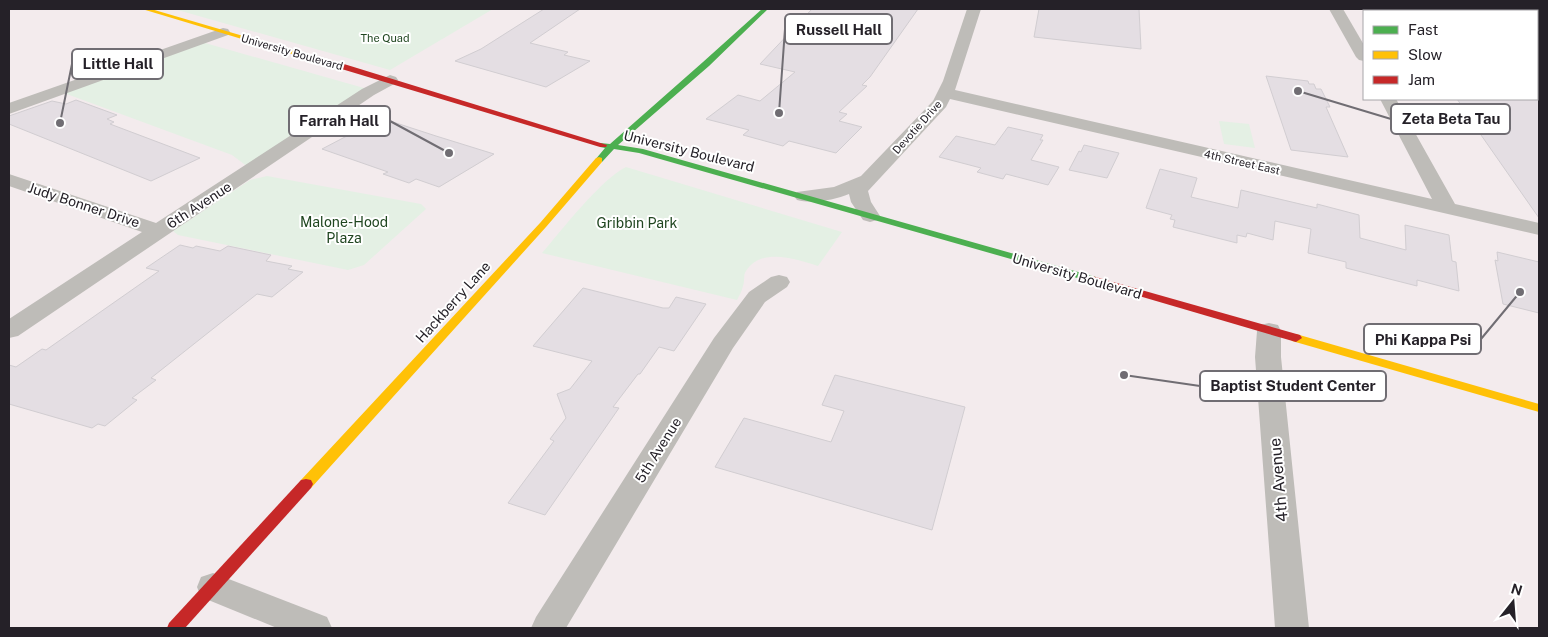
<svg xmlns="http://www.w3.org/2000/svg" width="1548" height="637" font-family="'Public Sans',sans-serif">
<rect width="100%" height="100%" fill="#fcfbfd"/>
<path fill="#f3ebed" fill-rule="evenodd" d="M 9,9 L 1539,9 L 1539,628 L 9,628 ZM 1364,11 L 1537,11 L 1537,99 L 1364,99 Z"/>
<g fill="#e4f0e4">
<polygon points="174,9 493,9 390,70"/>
<polygon points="198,41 371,90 252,170 232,155 64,93"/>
<polygon points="1219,121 1249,124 1255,148 1224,144"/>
<path d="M 626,167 L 842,232 L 818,266 C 797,259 761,247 746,271 C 743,275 745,281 743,286 C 742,291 739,296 737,300 L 542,253 C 562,230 601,179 626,167 Z"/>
<polygon points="267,176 421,204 426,209 364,265 348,270 178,235 173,231 250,180"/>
</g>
<g fill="#e4dee3" stroke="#d1cdd1">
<polygon points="544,9 580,9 530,43 568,52 564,55 590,61 546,87 455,61 481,49"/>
<polygon points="812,9 918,9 870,77 862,85 867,86 839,112 847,114 839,121 862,127 836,153 789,141 783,146 743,135 749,130 706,119 738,95 760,101 795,72 760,64"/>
<polygon points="1039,9 1139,9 1141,49 1034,37"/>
<polygon points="1266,76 1308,81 1309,84 1314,84 1316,89 1321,89 1330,107 1326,107 1348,157 1291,150"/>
<polygon points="1457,99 1539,99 1539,218 1481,135 1482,135"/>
<polygon points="76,100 117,115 107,119 114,122 110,124 200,158 151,181 9,124 9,116 52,101 66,104"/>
<polygon points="390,121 436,136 494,154 439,187 416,179 409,183 383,174 388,172 322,149 366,126 367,124"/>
<polygon points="1008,127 1043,135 1040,140 1043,140 1031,160 1059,167 1048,185 1006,174 1003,179 977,172 981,168 939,157 956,136 995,145"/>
<polygon points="1084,145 1119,153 1107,178 1069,170 1079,151 1081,152"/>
<polygon points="1160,169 1197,178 1191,197 1238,208 1241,190 1317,208 1317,204 1359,215 1360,238 1406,250 1405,225 1449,235 1452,261 1456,262 1459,291 1417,280 1417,286 1346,268 1346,262 1308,253 1311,229 1275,221 1273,240 1247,233 1246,237 1237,235 1237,243 1173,227 1175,220 1170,219 1172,215 1146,208"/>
<polygon points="180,245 193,248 196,246 220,251 228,246 271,255 266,261 292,266 288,269 303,272 272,297 257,294 151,378 156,380 132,398 137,400 105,426 98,424 92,428 9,404 9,365 16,367 42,349 46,350 159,271 146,268"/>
<polygon points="1497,252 1539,262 1539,313 1503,304 1495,260 1498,261"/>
<polygon points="583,288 663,308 669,308 676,297 706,304 674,351 659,347 640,374 638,374 613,407 619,408 545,515 508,503 554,441 550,439 566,418 557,394 570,389 592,361 533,346"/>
<polygon points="835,375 965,407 932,530 715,467 744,418 831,442 844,411 822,405"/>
</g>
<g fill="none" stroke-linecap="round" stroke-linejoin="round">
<g fill="#bebcb8" fill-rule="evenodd">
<path d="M 967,9 L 981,9 L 955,90 L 1432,199 L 1380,99 L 1396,99 L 1455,204 L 1539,223 L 1539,235 L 950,99 L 946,107 L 868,191 L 871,202 L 880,216 L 877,220 L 870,222 L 863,220 L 851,202 L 849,194 C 835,200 812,204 797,200 L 794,196 L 797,192 L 834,187 L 861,176 L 933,101 L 943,81 Z"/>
<polygon points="1329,9 1343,9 1364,45 1364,61 1359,60 1356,57"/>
<polygon points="1504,9 1519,9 1521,11 1506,11"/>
<polygon points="223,28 228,29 230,32 228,35 9,114 9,103"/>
<rect x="1537" y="31" width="2" height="10"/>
<polygon points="390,75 396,77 398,80 396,83 374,95 18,336 9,338 9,319 142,232 9,186 9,174 156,223 362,89"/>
<polygon points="779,275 787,277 790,282 787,287 765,302 733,348 566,628 531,628 536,617 714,338 749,292 771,277"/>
<polygon points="1269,323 1278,325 1281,331 1281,357 1309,628 1275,628 1255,357 1257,331 1260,325"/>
<polygon points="213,573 327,617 332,628 277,628 201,597 197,587 201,577"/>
</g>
<polygon fill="#4caf50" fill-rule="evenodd" points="762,9 768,9 709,66 618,145 643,149 1096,277 1097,279 1096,281 1088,281 639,153 614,149 602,162 596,162 595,160 605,148 600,147 600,143 610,144 703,62"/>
<g fill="#ffc107" fill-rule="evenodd">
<polygon points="142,9 151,9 332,62 325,64"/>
<polygon points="599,157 602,158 602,162 546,227 311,488 306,489 301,488 299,484 301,480 540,223 596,158"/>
<polygon points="1296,334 1539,404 1539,412 1292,341 1290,338 1292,335"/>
</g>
<g fill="#c62828" fill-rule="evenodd">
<polygon points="325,60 331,60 607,145 606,147 600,147 325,64"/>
<polygon points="1092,276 1300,335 1302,338 1296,342 1088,281 1087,279 1088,277"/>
<polygon points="306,479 311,480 313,484 311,488 185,628 167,628 169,623 301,480"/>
</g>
</g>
<g text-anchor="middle" stroke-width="4" stroke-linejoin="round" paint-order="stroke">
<g font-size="11" fill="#204620" stroke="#fff">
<text x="385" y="42">The Quad</text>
</g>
<g font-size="11" fill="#252128" stroke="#fff">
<text transform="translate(292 52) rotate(16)" y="4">University Boulevard</text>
<text transform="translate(917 127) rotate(-48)" y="4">Devotie Drive</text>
<text transform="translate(1242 162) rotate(13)" y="4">4th Street East</text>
</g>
<g font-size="14" fill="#252128" stroke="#fff">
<text transform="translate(689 151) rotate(14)" y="5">University Boulevard</text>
<text transform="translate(84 205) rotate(18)" y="5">Judy Bonner Drive</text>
<text transform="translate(199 205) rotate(-33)" y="5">6th Avenue</text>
<text transform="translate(1077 276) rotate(16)" y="5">University Boulevard</text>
<text transform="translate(453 302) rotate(-48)" y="5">Hackberry Lane</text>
<text transform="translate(658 450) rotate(-58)" y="5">5th Avenue</text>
</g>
<g font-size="14" fill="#204620" stroke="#fff">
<text x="344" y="227">Malone-Hood<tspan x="344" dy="16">Plaza</tspan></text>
<text x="637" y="228">Gribbin Park</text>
</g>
<g font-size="16" fill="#252128" stroke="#fff">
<text transform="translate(1278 480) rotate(-95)" y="6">4th Avenue</text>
</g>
</g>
<path fill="none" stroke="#706d73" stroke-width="2" d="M779 113L785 29M60 123L72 64M1298 91L1391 119M449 153L390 121M1520 292L1481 339M1124 375L1200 386"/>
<g fill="#706d73" stroke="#fff" stroke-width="2">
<circle cx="779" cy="113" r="5"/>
<circle cx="60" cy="123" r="5"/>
<circle cx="1298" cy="91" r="5"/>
<circle cx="449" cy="153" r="5"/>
<circle cx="1520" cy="292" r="5"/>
<circle cx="1124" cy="375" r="5"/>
</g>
<g fill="#fff" stroke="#706d73" stroke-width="2">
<rect x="785" y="14" width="107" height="30" rx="5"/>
<rect x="72" y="49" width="91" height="30" rx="5"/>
<rect x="1391" y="104" width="119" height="30" rx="5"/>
<rect x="289" y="106" width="101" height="30" rx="5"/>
<rect x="1364" y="324" width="117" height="30" rx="5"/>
<rect x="1200" y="371" width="186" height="30" rx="5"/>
</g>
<g font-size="15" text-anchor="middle" font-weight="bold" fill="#252128">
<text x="839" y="35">Russell Hall</text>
<text x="118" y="69">Little Hall</text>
<text x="1451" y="124">Zeta Beta Tau</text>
<text x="339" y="126">Farrah Hall</text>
<text x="1423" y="345">Phi Kappa Psi</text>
<text x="1293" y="391">Baptist Student Center</text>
</g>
<rect width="1548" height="637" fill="none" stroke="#252128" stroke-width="20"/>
<rect x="1363" y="10" width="175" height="90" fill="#ffffff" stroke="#a8a6a9"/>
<rect x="1373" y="26" width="25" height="8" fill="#4caf50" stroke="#a8a6a9"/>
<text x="1408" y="35" font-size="15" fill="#252128">Fast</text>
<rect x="1373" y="51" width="25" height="8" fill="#ffc107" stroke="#a8a6a9"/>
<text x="1408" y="60" font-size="15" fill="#252128">Slow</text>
<rect x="1373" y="76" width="25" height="8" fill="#c62828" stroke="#a8a6a9"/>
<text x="1408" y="85" font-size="15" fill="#252128">Jam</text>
<g transform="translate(1513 602) rotate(17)" stroke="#ffffff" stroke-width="4" paint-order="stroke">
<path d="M0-4L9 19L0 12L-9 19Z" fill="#252128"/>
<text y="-8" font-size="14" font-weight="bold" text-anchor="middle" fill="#252128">N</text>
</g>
</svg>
